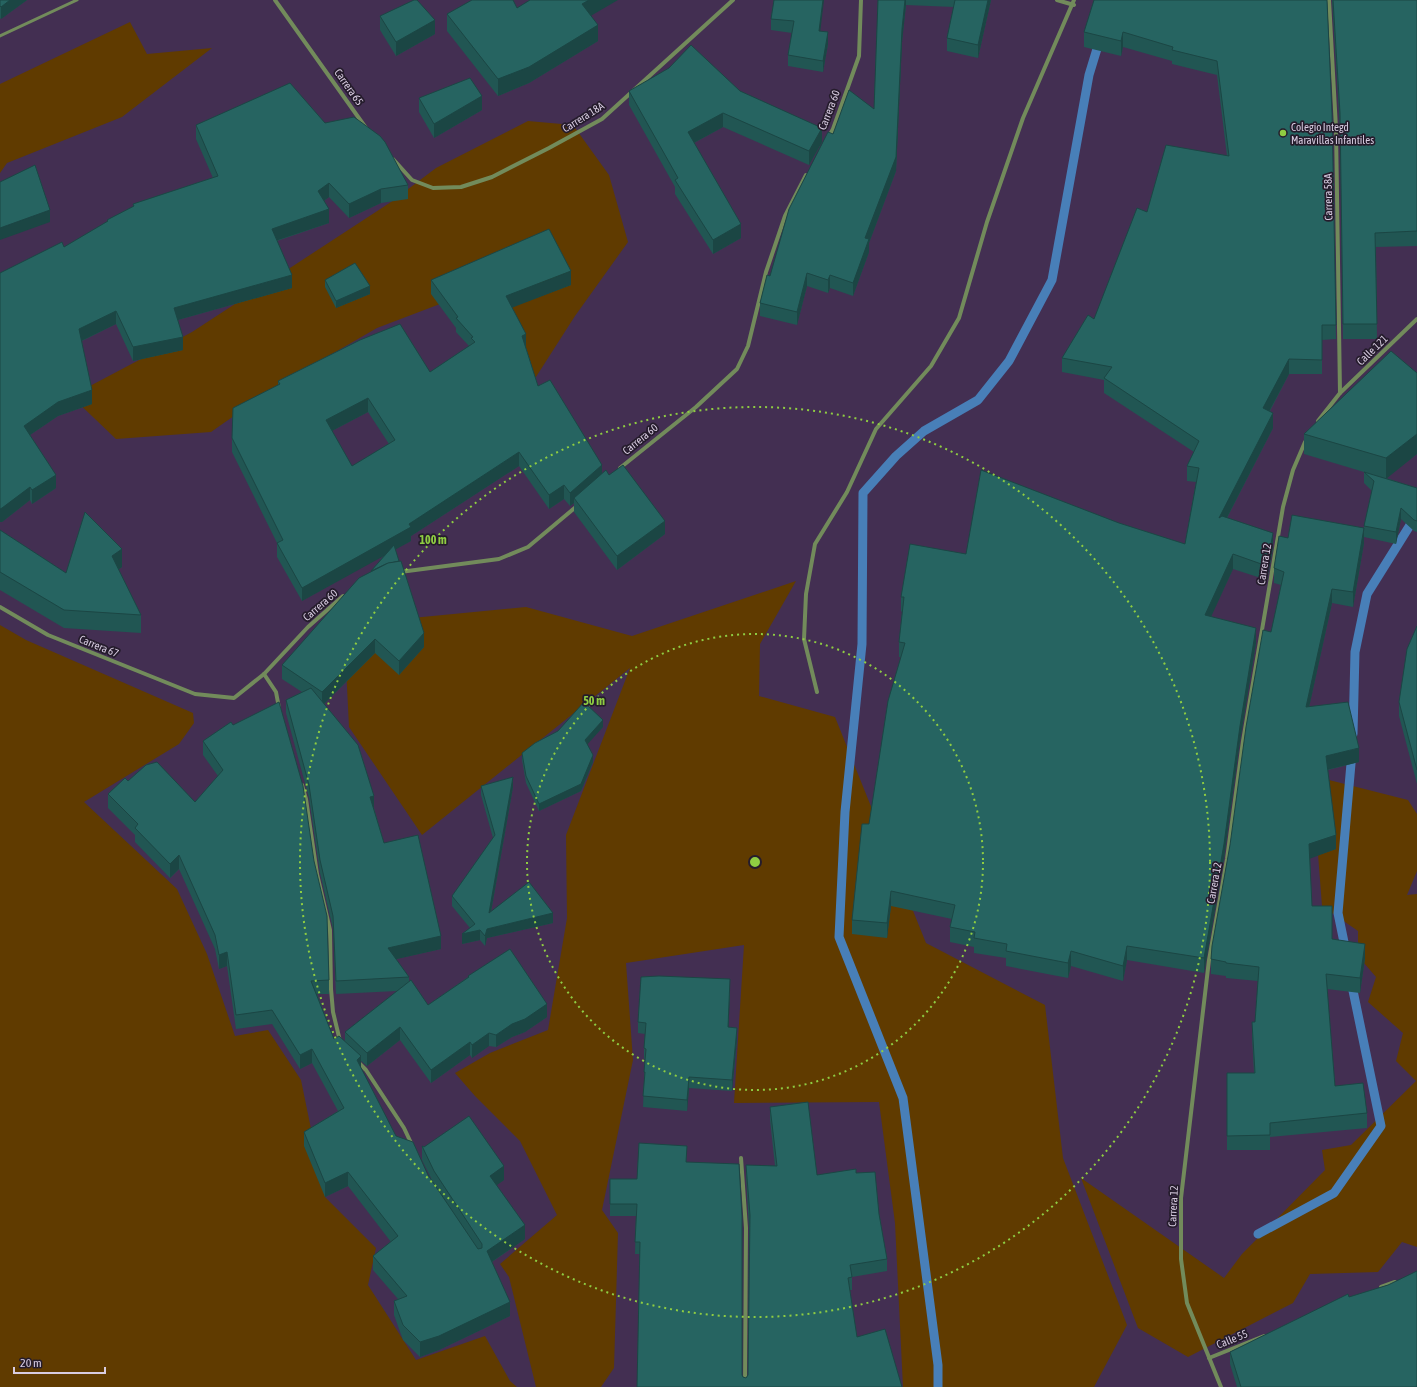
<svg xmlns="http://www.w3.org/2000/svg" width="1417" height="1387" font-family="'Asap Condensed',sans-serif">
<rect width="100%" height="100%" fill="#432f52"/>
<g fill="#603b00">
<polygon points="130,22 147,54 212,48 122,117 7,163 0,173 0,84"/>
<polygon points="528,121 573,125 609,175 628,242 575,316 534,380 440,304 377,328 278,385 211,432 116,439 71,396 192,332 391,202 436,168"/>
<polygon points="796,581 760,644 759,696 835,717 926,943 1045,1005 1063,1158 1127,1325 1094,1387 903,1387 895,1223 879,1102 734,1103 744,945 626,963 633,1060 602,1210 618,1233 614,1368 601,1387 536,1387 509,1277 500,1264 557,1215 520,1141 475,1096 455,1073 490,1053 548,1030 567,918 566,835 630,668 422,835 349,727 346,667 381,621 526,607 632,636"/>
<polygon points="0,625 26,640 193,713 194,723 179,744 84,802 177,889 207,954 235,1036 268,1030 301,1080 325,1197 376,1248 368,1285 416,1360 485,1336 510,1381 517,1387 0,1387"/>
<polygon points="1329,780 1408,800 1417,814 1417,871 1407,895 1417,894 1417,1247 1402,1242 1378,1272 1310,1274 1293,1303 1188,1357 1138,1328 1081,1178 1224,1278 1242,1254 1325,1170 1322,1150 1351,1145 1416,1081 1396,1061 1403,1033 1368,1002 1376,977 1358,956 1358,931 1322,906 1318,854 1333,834"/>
</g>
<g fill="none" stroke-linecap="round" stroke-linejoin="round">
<g stroke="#487fb8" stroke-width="9">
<polyline points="1353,734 1355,652 1367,594 1412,522 1417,518"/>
<polyline points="1346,952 1338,913 1352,752"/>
<polyline points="1258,1234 1334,1193 1381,1126 1351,981"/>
<polyline points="938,1387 938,1365 903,1098 839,937 845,812 862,644 863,493 896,456 924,431 978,400 1009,361 1052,280 1089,75 1100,39"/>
</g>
<polyline stroke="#728b5b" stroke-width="3" points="0,36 77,0"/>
<g stroke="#728b5b" stroke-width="4">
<polyline points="275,0 366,128"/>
<polyline points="1057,0 1074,5"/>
<polyline points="1329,0 1336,128 1340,393"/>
<polyline points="828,138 833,129 859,56 861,0"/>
<polyline points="393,159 412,180 433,188 461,187 492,177 549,148 602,119 733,0"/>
<polyline points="1318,421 1340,393 1417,319"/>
<polyline points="620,468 696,407 737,369 748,346 766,272 785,216 806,175"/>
<polyline points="400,572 499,559 528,547 577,506"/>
<polyline points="0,607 48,635 195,694 234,698 264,674 308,627 343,596"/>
<polyline points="264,674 276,692 279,708"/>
<polyline points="817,692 804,639 806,594 815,544 847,492 876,429 931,366 959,318 987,222 1023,118 1074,0"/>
<polyline points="302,785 306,799 317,874 330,930 331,989 333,1012 340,1041"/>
<polyline points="358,1062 366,1070 404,1128 412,1145"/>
<polyline points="741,1158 746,1228 745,1387"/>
<polyline points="1381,1287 1395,1282"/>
<polyline points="1209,1358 1264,1336"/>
<polyline points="1221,1387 1187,1303 1181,1259 1181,1198 1209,960 1227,859 1243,741 1283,507 1293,470 1305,442"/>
</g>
</g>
<g fill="#215653" fill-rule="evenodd">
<polygon points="0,0 27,0 1,19 0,18"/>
<polygon points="774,0 820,31 828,44 823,72 788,66 788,55 792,33 771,30 771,19"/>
<polygon points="878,0 991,0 978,58 947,51 947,38 954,7 906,5 902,42 896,171 869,243 869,252 853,296 830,288 828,293 807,286 797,325 760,316 760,303 770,276 833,134 874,109"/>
<polygon points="1327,0 1336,339 1322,340 1322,374 1289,374 1270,411 1273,428 1227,518 1273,548 1267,580 1233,569 1211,616 1256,643 1240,741 1224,858 1204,973 1127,960 1123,981 1071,966 1068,978 1006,966 1006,958 974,953 974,947 950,942 950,927 952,919 891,906 887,938 852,934 852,920 901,657 899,657 899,642 902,612 901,611 901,597 966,554 1119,523 1185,544 1196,482 1187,481 1187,466 1194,452 1104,393 1104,380 1062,372 1062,358 1094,319 1147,212 1227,156 1217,75 1172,64 1172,61 1123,47 1121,56 1084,47 1084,32"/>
<polygon points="1332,0 1417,0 1417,246 1376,247 1377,339 1343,339 1340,128"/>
<polygon points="517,8 591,15 598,41 529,83 498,96 447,31 447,14"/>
<polygon points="380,16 435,34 396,56 380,30"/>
<polygon points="629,91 740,91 822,142 809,165 723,127 694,143 741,238 713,254 675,194 675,187 629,105"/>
<polygon points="419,98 482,110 434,138 419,112"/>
<polygon points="325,123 408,185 408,199 381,203 349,218 329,197 324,201 329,223 277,241 292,288 178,320 183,350 133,361 116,324 82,341 92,404 58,416 30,435 56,488 32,504 30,500 2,522 0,522 0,273 64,247 107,222 107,220 133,207 133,204 213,178 196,139 196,125"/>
<polygon points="325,280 370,294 336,308 325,287"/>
<path d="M 431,280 L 571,285 L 512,307 L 526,348 L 538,386 L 602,474 L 609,475 L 665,534 L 617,570 L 574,512 L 574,503 L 570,506 L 564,499 L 549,509 L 519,466 L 411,536 L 411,541 L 395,549 L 424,647 L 399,675 L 375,653 L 324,704 L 374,808 L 384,843 L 441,949 L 396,959 L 409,977 L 409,982 L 428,1005 L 468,977 L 468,976 L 547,1017 L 525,1032 L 512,1037 L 496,1047 L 489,1046 L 472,1058 L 470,1055 L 431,1083 L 400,1040 L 367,1066 L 361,1061 L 361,1068 L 396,1136 L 428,1175 L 432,1180 L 422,1160 L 422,1146 L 504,1180 L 496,1185 L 525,1239 L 492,1262 L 510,1316 L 439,1350 L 420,1357 L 403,1340 L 394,1315 L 394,1301 L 398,1299 L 373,1270 L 373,1256 L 391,1242 L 348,1186 L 325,1197 L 304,1146 L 304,1132 L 338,1111 L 312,1063 L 300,1069 L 272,1024 L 236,1029 L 227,966 L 219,969 L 215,949 L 179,869 L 170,878 L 135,842 L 135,835 L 108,808 L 108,794 L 128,781 L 195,802 L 218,776 L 203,755 L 203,741 L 231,722 L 329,980 L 329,994 L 317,994 L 334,1039 L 345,1041 L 345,1032 L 397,991 L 336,994 L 333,929 L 320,873 L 309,798 L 286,713 L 286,700 L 302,692 L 282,679 L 282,665 L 371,572 L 384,555 L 302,601 L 277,557 L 277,543 L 232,452 L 232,438 L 278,385 L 278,381 L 430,372 L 469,346 L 456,332 L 456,328 L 431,294 ZM 368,412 L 389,444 L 352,466 L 332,431 Z"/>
<polygon points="1417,373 1417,454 1386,478 1417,488 1417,532 1414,531 1401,519 1396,544 1364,537 1364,526 1372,491 1364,483 1364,472 1304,454 1304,434"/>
<polygon points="0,530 66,573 122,567 118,570 141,615 141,633 64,628 0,590"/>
<polygon points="1288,538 1364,543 1353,607 1332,603 1309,707 1359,762 1328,770 1336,849 1310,858 1312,906 1332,939 1365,958 1360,993 1327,989 1335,1086 1367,1113 1367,1128 1270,1137 1270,1150 1227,1150 1227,1073 1254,1073 1252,1036 1252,1022 1255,1022 1258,981 1226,978 1226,976 1211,974 1211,959 1271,632 1281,585 1274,583 1274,568"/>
<polygon points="1417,626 1417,784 1399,716 1399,702"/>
<polygon points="603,727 587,744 593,762 581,791 539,811 526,783 522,760 522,753"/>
<polygon points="481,786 513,787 491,912 553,923 487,938 485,946 480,940 462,944 470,928 452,906 452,896 493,838 481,795"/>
<polygon points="730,990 728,1027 737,1039 732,1091 689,1088 687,1111 643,1107 645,1059 644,1059 644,1048 645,1034 638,1033 638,1022"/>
<polygon points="770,1107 817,1175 856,1173 879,1214 887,1259 887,1271 852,1277 852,1290 850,1290 857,1337 902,1387 637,1387 640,1254 635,1254 636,1216 610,1216 610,1179 637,1179 687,1162 742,1375 743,1377 746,1378 748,1375 749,1227 746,1177 746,1165 775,1166 770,1120"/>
<polygon points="1388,1285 1417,1387 1237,1387 1230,1364 1230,1352 1349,1297"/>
</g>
<g fill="#1b4644">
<polygon points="10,0 27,0 1,19 1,7"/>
<polygon points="589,0 618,0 582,21 582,4"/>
<polygon points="823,0 824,0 819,42 819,31"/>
<polygon points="905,0 906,0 906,5 902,42 896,171 869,243 869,252 853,296 853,283 902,29"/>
<polygon points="988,0 991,0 978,58 978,45"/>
<polygon points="435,20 435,34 396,56 396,42"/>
<polygon points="598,25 598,41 529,83 498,96 498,79"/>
<polygon points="828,32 828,44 823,72 823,61"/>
<polygon points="1123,32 1123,47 1121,56 1121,41"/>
<polygon points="482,96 482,110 434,138 434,124"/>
<polygon points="723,113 723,127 688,146 688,132"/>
<polygon points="822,128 822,142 809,165 809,151"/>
<polygon points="329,183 329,197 318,205 318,191"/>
<polygon points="381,189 381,203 349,218 349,204"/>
<polygon points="329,209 329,223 272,242 272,229"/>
<polygon points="50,210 50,222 0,240 0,228"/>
<polygon points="741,224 741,238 713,254 713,240"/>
<polygon points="571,271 571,285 506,310 506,296"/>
<polygon points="807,273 807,286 797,325 797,312"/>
<polygon points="292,275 292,288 174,321 174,308"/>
<polygon points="830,275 830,288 828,293 828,280"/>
<polygon points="370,286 370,294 336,308 336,301"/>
<polygon points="116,311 116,324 79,342 79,329"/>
<polygon points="526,334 526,348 522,350 522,336"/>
<polygon points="183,337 183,350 133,361 133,347"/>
<polygon points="1289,359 1289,374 1263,423 1263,408"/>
<polygon points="92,390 92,404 58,416 24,439 24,426 58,402"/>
<polygon points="368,398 368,412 326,434 326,420"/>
<polygon points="1273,413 1273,428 1219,533 1219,518"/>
<polygon points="1417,434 1417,454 1386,479 1386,458"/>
<polygon points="519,452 519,466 411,536 411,541 302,601 302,588 409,524"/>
<polygon points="602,465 602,478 574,498 574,503 570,506 570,493"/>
<polygon points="56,475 56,488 32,504 32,490"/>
<polygon points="564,485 564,499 549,509 549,495"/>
<polygon points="30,487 30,500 2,522 0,522 0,509"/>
<polygon points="1401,508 1401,519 1396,544 1396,532"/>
<polygon points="665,521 665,534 617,570 617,556"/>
<polygon points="1364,528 1364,543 1353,607 1353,592"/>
<polygon points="1273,533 1273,548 1267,580 1267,566"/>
<polygon points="122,549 122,567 112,574 112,556"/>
<polygon points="1233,554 1233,569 1205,630 1205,615"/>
<polygon points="1332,589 1332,603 1306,721 1306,707"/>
<polygon points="1256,628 1256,643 1240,741 1224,858 1204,973 1204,958 1240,726"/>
<polygon points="424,633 424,647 399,675 399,661"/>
<polygon points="375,639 375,653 322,706 322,692"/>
<polygon points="603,720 603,727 585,747 585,740"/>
<polygon points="1359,748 1359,762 1326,770 1326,756"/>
<polygon points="593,755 593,762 581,791 539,811 539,804"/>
<polygon points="513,777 513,787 489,923 489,913"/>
<polygon points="374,796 374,809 370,797"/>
<polygon points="1336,835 1336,849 1309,859 1309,844"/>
<polygon points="179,855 179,869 170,878 170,864"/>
<polygon points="891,891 891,906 887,938 887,923"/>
<polygon points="553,913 553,923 487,938 485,946 485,936 487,929"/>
<polygon points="480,930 480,940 462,944 462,934"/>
<polygon points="441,936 441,949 388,961 388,948"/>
<polygon points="1365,944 1365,958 1360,993 1360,978"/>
<polygon points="1127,946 1127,960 1123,981 1123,966"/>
<polygon points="1071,951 1071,966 1068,978 1068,963"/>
<polygon points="227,952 227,966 219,969 219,955"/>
<polygon points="730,979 730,990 728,1038 728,1027"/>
<polygon points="547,1004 547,1017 525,1032 512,1037 496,1047 496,1035 512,1024"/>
<polygon points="400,1027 400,1040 367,1066 367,1053"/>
<polygon points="737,1028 737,1039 732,1091 732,1080"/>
<polygon points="489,1033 489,1046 472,1058 472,1045"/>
<polygon points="470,1042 470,1055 431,1083 431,1070"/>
<polygon points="312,1049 312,1063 300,1069 300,1055"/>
<polygon points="361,1056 361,1071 357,1060"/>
<polygon points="689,1077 689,1088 687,1111 687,1100"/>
<polygon points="504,1166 504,1180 490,1190 490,1176"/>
<polygon points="348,1172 348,1186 325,1197 325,1183"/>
<polygon points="525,1225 525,1239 487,1265 487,1251"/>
<polygon points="510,1302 510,1316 439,1350 420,1357 420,1342"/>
</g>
<g fill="#266461" stroke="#1b4644" fill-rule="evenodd">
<polygon points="0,0 10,0 1,7 0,6"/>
<polygon points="414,0 417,0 435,20 396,42 380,16"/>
<polygon points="472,0 513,0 517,8 530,0 589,0 582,4 598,25 529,67 498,79 447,14"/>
<polygon points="774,0 823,0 819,31 828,32 823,61 788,55 794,21 771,19"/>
<polygon points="878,0 905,0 902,29 896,157 865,238 869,239 853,283 830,275 828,280 807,273 797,312 760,303 767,275 770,276 789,209 828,132 833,134 849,90 874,109"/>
<polygon points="955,0 988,0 978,45 947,38"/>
<polygon points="1094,0 1327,0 1332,113 1336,325 1322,325 1322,360 1289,359 1263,408 1273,413 1219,518 1222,516 1273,533 1267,566 1233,554 1205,615 1256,628 1240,726 1224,844 1204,958 1127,946 1123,966 1071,951 1068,963 1006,951 1007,944 974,938 975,932 950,927 955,905 891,891 887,923 852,920 862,824 869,824 888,701 905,643 899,642 904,597 901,597 910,544 966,554 981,470 1119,523 1185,544 1199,468 1187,466 1199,441 1104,378 1112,367 1062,358 1088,315 1094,319 1137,208 1147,212 1166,145 1229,156 1217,61 1172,50 1173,47 1123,32 1121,41 1084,32"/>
<polygon points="1333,0 1417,0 1417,231 1375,233 1377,324 1343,324 1340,113"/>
<polygon points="691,45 740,91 822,128 809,151 723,113 688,132 741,224 713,240 675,180 678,178 629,91 669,68"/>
<polygon points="470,78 482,96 434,124 419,98"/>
<polygon points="290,83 325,123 354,117 380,136 385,142 408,185 381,189 349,204 329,183 318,191 329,209 272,229 292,275 174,308 183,337 133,347 116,311 79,329 92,390 58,402 24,426 56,475 32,490 30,487 2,508 0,509 0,273 62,242 64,247 108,221 107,220 134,206 133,204 218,176 196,125"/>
<polygon points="35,165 50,210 0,228 0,182"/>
<path d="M 549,229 L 571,271 L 506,296 L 526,334 L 522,336 L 538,386 L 550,380 L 602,465 L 570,493 L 564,485 L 549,495 L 519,452 L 409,524 L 411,527 L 302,588 L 277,543 L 283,540 L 232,438 L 233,408 L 280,384 L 278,381 L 360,340 L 400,324 L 430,372 L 475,342 L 471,338 L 473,337 L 456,318 L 458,317 L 431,280 ZM 368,398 L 395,440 L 352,466 L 326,420 Z"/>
<polygon points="355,263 370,286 336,301 325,280"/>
<polygon points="1391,351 1417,373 1417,434 1386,458 1304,434"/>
<polygon points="623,465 665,521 617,556 574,498 606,470 609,475"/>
<polygon points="1364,472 1417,488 1417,521 1414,520 1401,508 1396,532 1364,526 1374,481"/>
<polygon points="85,512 122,549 112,556 141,615 64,610 0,572 0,530 66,573"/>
<polygon points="1292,515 1364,528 1353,592 1332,589 1306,707 1348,702 1359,748 1326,756 1336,835 1309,844 1312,906 1332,906 1332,939 1365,944 1360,978 1326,974 1335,1086 1363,1083 1367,1113 1270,1123 1270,1135 1227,1136 1227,1073 1255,1073 1252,1022 1255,1022 1259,967 1226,963 1226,962 1211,959 1212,946 1230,845 1246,727 1263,630 1271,632 1284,572 1274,568 1279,536 1288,538"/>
<polygon points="394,545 399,561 386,564 371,571"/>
<polygon points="401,561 424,633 399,661 375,639 322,692 282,665 359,578 388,563"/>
<polygon points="1417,626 1417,770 1399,702 1407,649"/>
<polygon points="311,688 358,745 374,796 370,797 384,843 418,835 441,936 388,948 409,977 336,981 333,916 320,860 309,785 286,700"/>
<polygon points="279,702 303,786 314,861 327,916 329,980 311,981 334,1039 339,1036 361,1056 357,1060 396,1136 413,1142 428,1175 478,1249 482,1248 482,1244 434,1171 422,1146 424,1147 469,1116 504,1166 490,1176 525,1225 487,1251 510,1302 439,1336 420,1342 403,1325 394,1301 407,1296 373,1256 398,1236 348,1172 325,1183 304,1132 344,1108 312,1049 300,1055 272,1010 236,1015 227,952 219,955 215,935 179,855 170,864 135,828 138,824 108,794 125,778 128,781 146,765 157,762 195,802 223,770 203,741 231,722 233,725"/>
<polygon points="584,702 603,720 585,740 593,755 581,784 539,804 526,776 522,753 535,743 558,731"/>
<polygon points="513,777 489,913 529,882 553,913 487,929 485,936 480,930 462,934 475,924 452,896 495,835 481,786"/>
<polygon points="510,949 547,1004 525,1019 512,1024 496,1035 489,1033 472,1045 470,1042 431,1070 400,1027 367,1053 345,1032 411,980 428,1005 469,977 468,976"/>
<polygon points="659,976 730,979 728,1027 737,1028 732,1080 689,1077 687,1100 643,1096 645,1072 644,1072 646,1049 644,1048 646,1023 638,1022 641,977"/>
<polygon points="808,1102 817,1175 856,1169 856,1173 875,1172 879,1214 887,1259 850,1265 852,1277 848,1278 857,1337 885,1329 902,1387 637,1387 640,1242 635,1242 637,1204 610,1204 610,1179 637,1179 639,1143 687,1146 686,1162 739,1164 742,1216 742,1375 743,1377 746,1378 748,1375 750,1215 746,1165 777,1166 770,1107"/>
<polygon points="1417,1271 1417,1387 1241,1387 1230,1352 1348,1294 1349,1297 1388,1285"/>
</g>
<g fill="none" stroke="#8fcd42" stroke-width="2" stroke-dasharray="2 4">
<circle cx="755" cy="862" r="228"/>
<circle cx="755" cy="862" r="455"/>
</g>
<circle fill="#8fcd42" stroke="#251c2c" stroke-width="1.5" cx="1283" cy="133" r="4"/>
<g text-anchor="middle" stroke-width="3.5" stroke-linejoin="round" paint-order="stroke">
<g font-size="11" fill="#d8cce1" stroke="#251c2c">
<text transform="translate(349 87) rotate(55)" y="4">Carrera 65</text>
<text transform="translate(829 110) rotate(-69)" y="4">Carrera 60</text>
<text transform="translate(583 117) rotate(-32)" y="4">Carrera 18A</text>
<text transform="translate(1328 197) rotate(-91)" y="4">Carrera 58A</text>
<text transform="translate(1372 350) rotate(-44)" y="4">Calle 121</text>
<text transform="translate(640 439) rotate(-39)" y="4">Carrera 60</text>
<text transform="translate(1264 564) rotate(-81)" y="4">Carrera 12</text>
<text transform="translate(320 605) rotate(-41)" y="4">Carrera 60</text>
<text transform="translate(99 646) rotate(22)" y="4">Carrera 67</text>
<text transform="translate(1214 883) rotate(-80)" y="4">Carrera 12</text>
<text transform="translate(1173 1206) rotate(-87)" y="4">Carrera 12</text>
<text transform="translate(1232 1339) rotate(-22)" y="4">Calle 55</text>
</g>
<g font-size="11" fill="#d8cce1" stroke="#251c2c" text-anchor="start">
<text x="1291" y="131">Colegio Integd<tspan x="1291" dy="13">Maravillas Infantiles</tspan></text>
</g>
</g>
<circle cx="755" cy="862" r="6" fill="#8fcd42" stroke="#251c2c" stroke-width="2"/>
<g font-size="12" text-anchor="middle" font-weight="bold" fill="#8fcd42" stroke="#251c2c" stroke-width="3.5" stroke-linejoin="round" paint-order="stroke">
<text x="433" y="544">100 m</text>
<text x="594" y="705">50 m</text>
</g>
<path d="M14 1367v6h91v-6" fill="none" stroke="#d8cce1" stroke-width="2"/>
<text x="20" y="1367" font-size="12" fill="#d8cce1" stroke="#251c2c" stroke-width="3" paint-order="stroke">20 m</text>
</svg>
